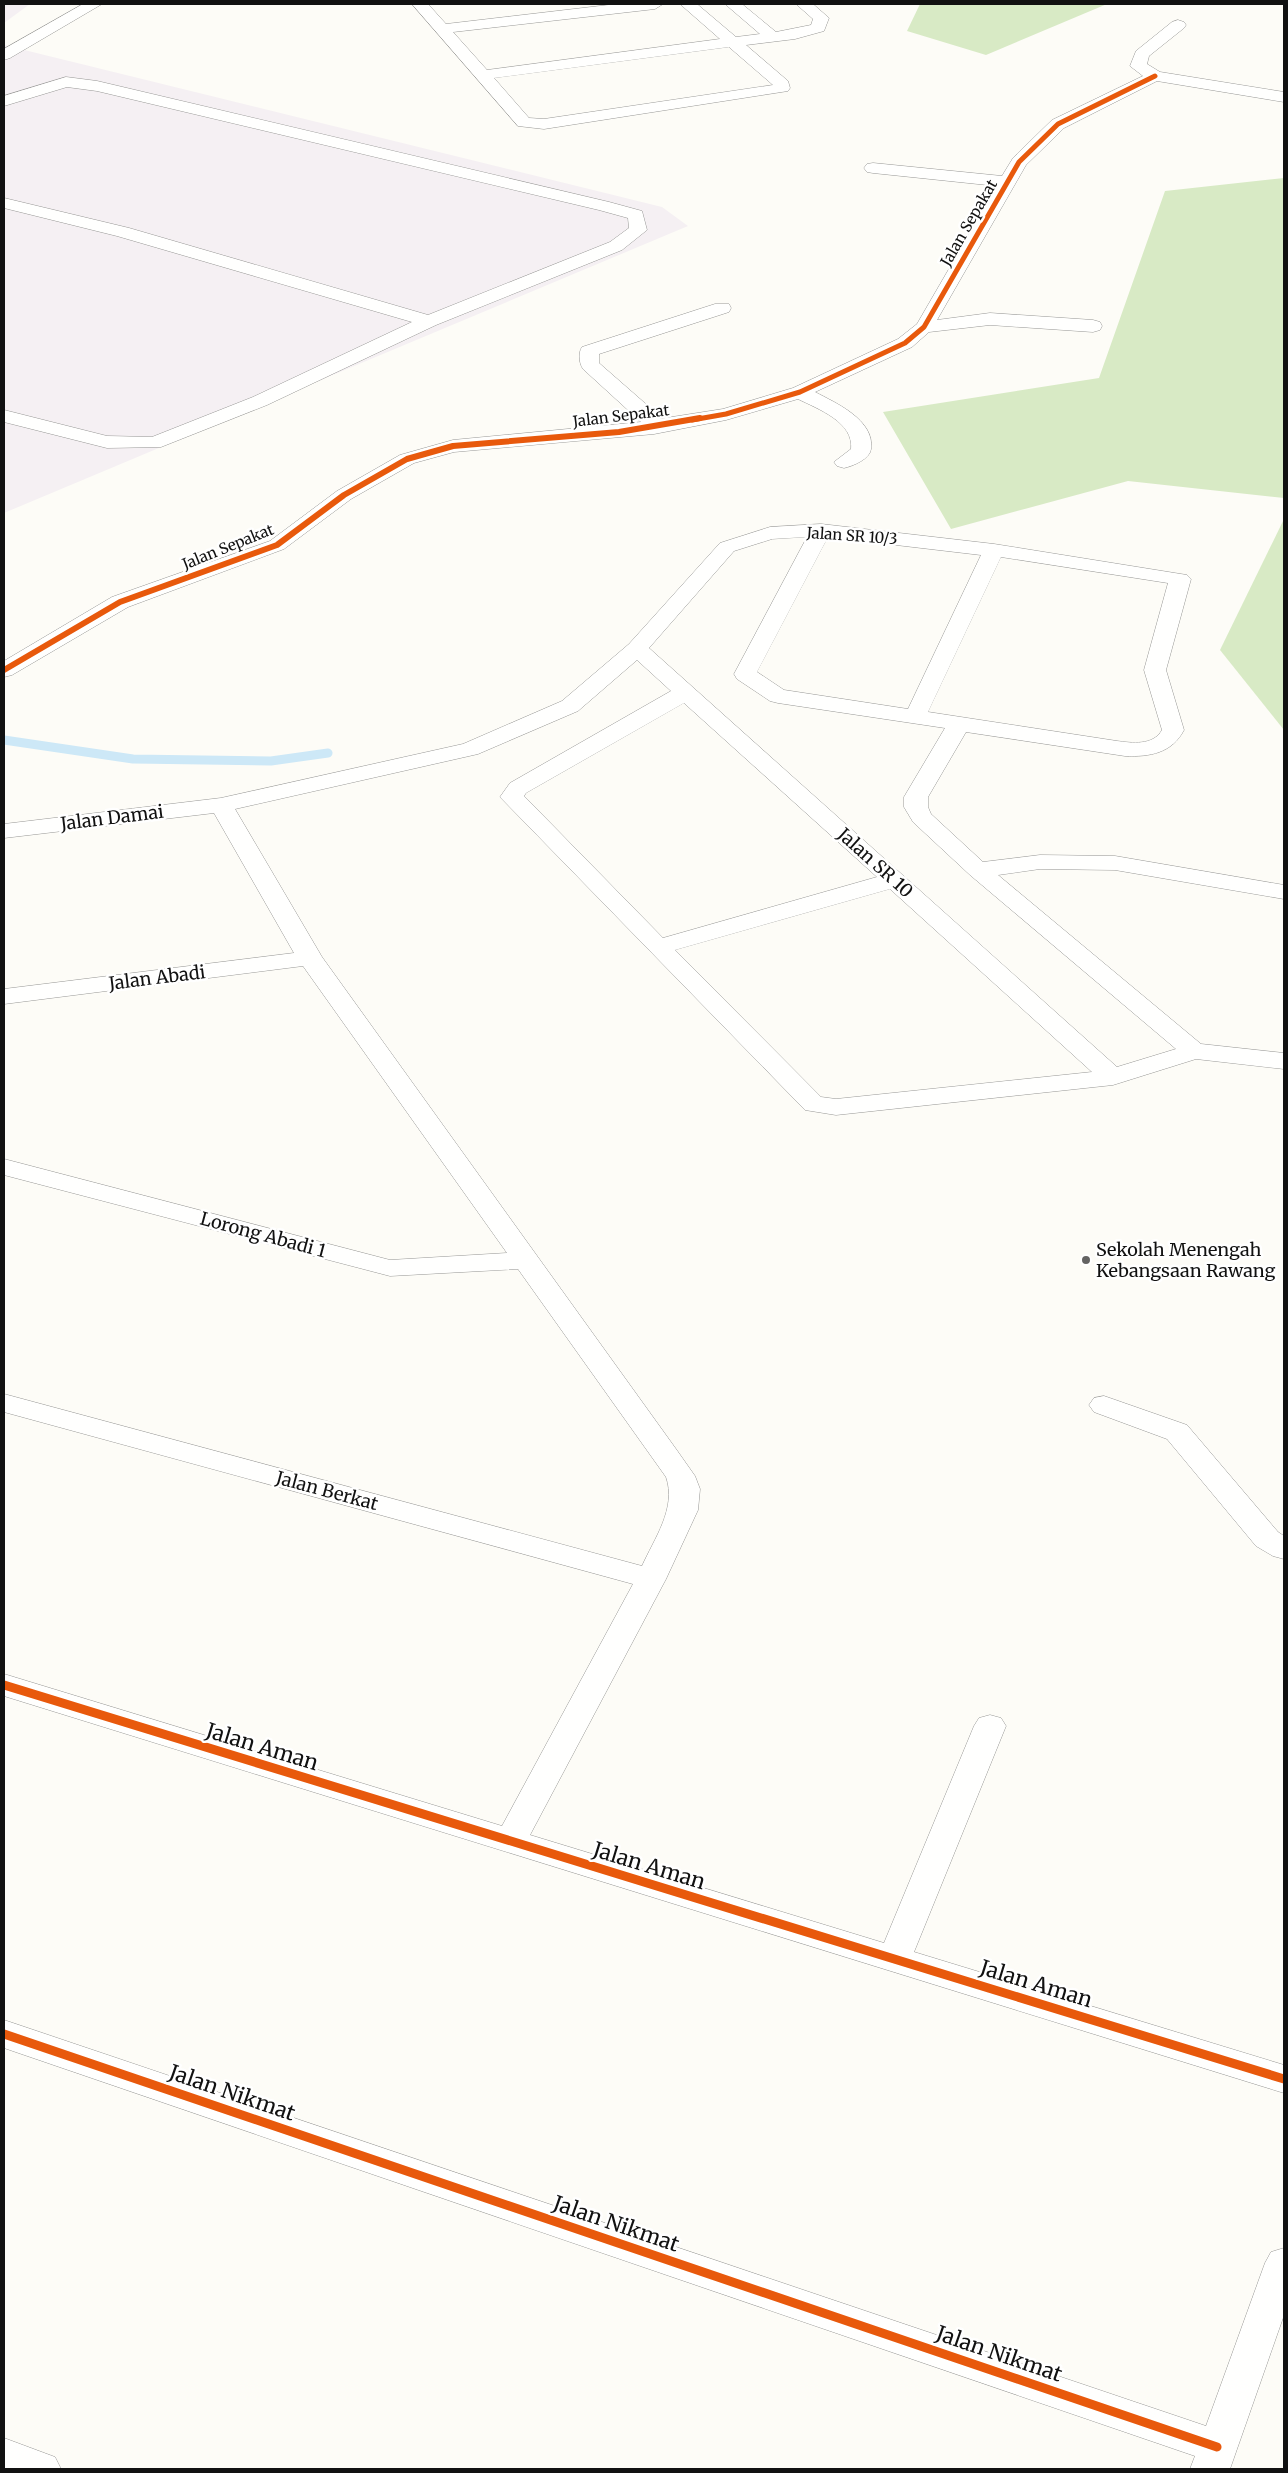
<svg xmlns="http://www.w3.org/2000/svg" width="1288" height="2473" font-family="Merriweather,serif">
<rect width="100%" height="100%" fill="#fdfcf7"/>
<g fill="#f5f0f3">
<polygon points="4,4 30,4 4,23"/>
<polygon points="4,45 662,207 688,226 4,513"/>
</g>
<g fill="#d8eac5">
<polygon points="920,4 1107,4 986,55 907,31"/>
<polygon points="1284,178 1284,498 1128,481 951,529 883,412 1099,378 1165,191"/>
<polygon points="1284,519 1284,730 1220,650"/>
</g>
<g fill="none" stroke-linecap="round" stroke-linejoin="round">
<polyline stroke="#cde8f7" stroke-width="9" points="4,740 133,759 271,761 328,753"/>
<defs>
<g id="minor">
<polygon points="83,4 102,4 10,58 4,60 4,49"/>
<path d="M 412,4 L 428,4 L 446,24 L 617,4 L 663,4 L 655,9 L 453,32 L 487,70 L 720,39 L 680,4 L 697,4 L 736,37 L 760,34 L 725,4 L 742,4 L 776,32 L 811,25 L 813,19 L 796,4 L 813,4 L 829,18 L 824,31 L 795,39 L 746,45 L 788,81 L 790,88 L 788,91 L 544,129 L 518,126 ZM 729,47 L 773,85 L 544,119 L 529,118 L 494,78 Z"/>
<path d="M 1178,20 L 1184,22 L 1186,25 L 1184,28 L 1149,56 L 1147,64 L 1160,72 L 1284,92 L 1284,102 L 1157,81 L 1064,128 L 1026,165 L 937,320 L 990,313 L 1093,320 L 1100,322 L 1102,326 L 1100,330 L 1093,332 L 990,325 L 929,332 L 912,347 L 815,392 C 836,403 875,420 871,449 C 870,459 853,466 844,468 L 837,466 L 834,462 L 851,449 C 854,422 818,409 798,399 L 726,420 L 654,434 L 454,452 L 414,463 L 351,499 L 284,549 L 128,607 L 12,675 L 4,677 L 4,661 L 112,597 L 270,541 L 337,491 L 400,455 L 453,440 L 641,422 L 583,369 C 579,363 578,353 582,347 L 715,304 L 729,304 L 731,308 L 729,312 L 599,354 L 599,363 L 655,412 L 659,419 L 723,409 L 793,388 L 898,339 L 917,324 L 997,186 L 873,173 L 867,172 L 864,168 L 867,164 L 873,163 L 1002,176 L 1013,158 L 1052,120 L 1143,76 L 1130,66 L 1136,51 L 1172,22 Z"/>
<polygon points="66,77 97,81 609,202 642,211 647,230 622,250 436,325 267,405 161,447 107,448 4,422 4,410 107,436 152,437 253,397 412,322 117,236 4,208 4,198 129,228 428,315 610,242 629,228 628,218 599,210 97,91 67,87 4,106 4,96"/>
<path d="M 821,524 L 994,544 L 1187,575 L 1191,579 L 1166,670 L 1184,730 C 1172,753 1150,757 1125,756 L 966,732 L 928,797 L 928,807 L 931,814 L 983,862 L 1040,855 L 1115,856 L 1284,885 L 1284,899 L 1115,870 L 1040,869 L 998,875 L 1201,1044 L 1284,1053 L 1284,1069 L 1196,1059 L 1113,1085 L 836,1115 L 805,1110 L 500,797 L 510,783 L 671,691 L 637,660 L 578,711 L 478,754 L 235,809 L 322,957 L 676,1449 L 695,1476 L 700,1489 L 698,1510 L 666,1579 L 530,1835 L 884,1943 L 974,1726 L 979,1718 L 990,1715 L 1001,1718 L 1006,1726 L 914,1952 L 1284,2065 L 1284,2093 L 4,1696 L 4,1674 L 502,1826 L 633,1584 L 4,1412 L 4,1394 L 642,1566 C 654,1539 677,1508 666,1477 L 518,1269 L 390,1276 L 4,1175 L 4,1159 L 390,1260 L 507,1253 L 303,966 L 4,1004 L 4,989 L 294,953 L 214,813 L 4,838 L 4,824 L 221,798 L 463,744 L 562,701 L 629,644 L 720,543 L 770,527 ZM 807,537 L 734,674 L 737,679 L 770,701 L 778,703 L 945,728 L 904,797 L 904,807 L 913,822 L 970,875 L 1176,1049 L 1117,1067 L 649,648 L 734,551 L 772,539 ZM 828,537 L 981,555 L 908,709 L 784,690 L 757,672 ZM 1001,557 L 1168,583 L 1144,670 L 1162,730 C 1153,746 1132,743 1117,741 L 928,712 ZM 684,703 L 877,877 L 663,938 L 524,796 L 526,793 ZM 890,889 L 1092,1072 L 836,1099 L 821,1097 L 675,950 Z"/>
<polygon points="1104,1396 1187,1425 1278,1532 1284,1536 1284,1559 1273,1556 1256,1546 1167,1439 1094,1412 1089,1405 1094,1398"/>
<polygon points="4,2020 1206,2426 1265,2263 1271,2252 1284,2248 1284,2315 1230,2469 1190,2469 1195,2456 4,2048"/>
<polygon points="4,2438 55,2457 61,2469 4,2469"/>
</g>
</defs>
<use href="#minor" stroke="#979795" stroke-width="1"/>
<use href="#minor" fill="#fffffe" fill-rule="evenodd"/>
<defs>
<polyline id="cycleway-far2" points="692,420 726,414 800,392 905,343 924,327 1019,162 1058,124 1155,76"/>
<polyline id="cycleway-far1" points="4,670 120,602 277,545 344,495 407,459 453,446 619,432 700,418"/>
<g id="cycleway">
<polyline points="4,1685 1284,2079"/>
<polyline points="4,2034 1217,2447"/>
</g>
</defs>
<use href="#cycleway-far2" stroke="#fff" stroke-width="7"/>
<use href="#cycleway-far1" stroke="#fff" stroke-width="9"/>
<use href="#cycleway" stroke="#fff" stroke-width="12"/>
<use href="#cycleway-far2" stroke="#e8590c" stroke-width="5"/>
<use href="#cycleway-far1" stroke="#e8590c" stroke-width="6"/>
<use href="#cycleway" stroke="#e8590c" stroke-width="9"/>
</g>
<circle fill="#646362" stroke="#fff" stroke-width="2" cx="1086" cy="1260" r="5"/>
<g text-anchor="middle" stroke-width="5" stroke-linejoin="round" paint-order="stroke">
<g font-size="15" fill="#111" stroke="#fff">
<text transform="translate(969 223) rotate(-60)" y="5">Jalan Sepakat</text>
<text transform="translate(621 416) rotate(-7)" y="5">Jalan Sepakat</text>
<text transform="translate(852 536) rotate(4)" y="5">Jalan SR 10/3</text>
<text transform="translate(228 547) rotate(-22)" y="5">Jalan Sepakat</text>
</g>
<g font-size="18" fill="#111" stroke="#fff">
<text transform="translate(112 818) rotate(-7)" y="6">Jalan Damai</text>
<text transform="translate(875 863) rotate(42)" y="6">Jalan SR 10</text>
<text transform="translate(157 978) rotate(-7)" y="6">Jalan Abadi</text>
<text transform="translate(263 1235) rotate(15)" y="6">Lorong Abadi 1</text>
<text transform="translate(327 1491) rotate(15)" y="6">Jalan Berkat</text>
</g>
<g font-size="18" fill="#111" stroke="#fff" text-anchor="start">
<text x="1096" y="1256">Sekolah Menengah<tspan x="1096" dy="21">Kebangsaan Rawang</tspan></text>
</g>
<g font-size="21" fill="#111" stroke="#fff">
<text transform="translate(262 1747) rotate(17)" y="7">Jalan Aman</text>
<text transform="translate(649 1866) rotate(17)" y="7">Jalan Aman</text>
<text transform="translate(1036 1984) rotate(17)" y="7">Jalan Aman</text>
<text transform="translate(232 2093) rotate(19)" y="7">Jalan Nikmat</text>
<text transform="translate(616 2224) rotate(19)" y="7">Jalan Nikmat</text>
<text transform="translate(999 2354) rotate(19)" y="7">Jalan Nikmat</text>
</g>
</g>
<rect width="1288" height="2473" fill="none" stroke="#111111" stroke-width="10"/>
</svg>
